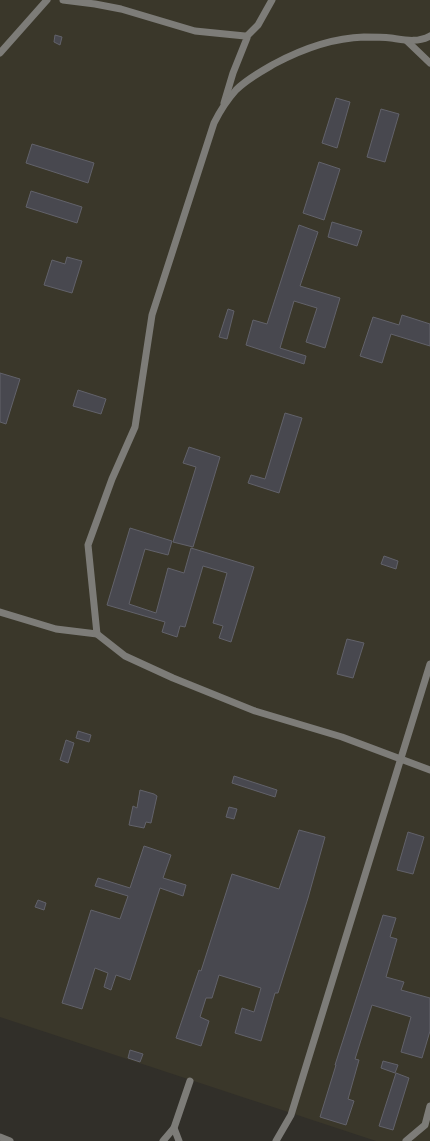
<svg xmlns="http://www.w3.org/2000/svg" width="430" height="1141" font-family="'PT Sans Narrow',sans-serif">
<rect width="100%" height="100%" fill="#312f29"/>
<polygon fill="#3a372a" points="0,0 430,0 430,1141 376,1141 0,1017"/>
<g fill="#48484f" stroke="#62626a">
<polygon points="55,35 62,37 60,45 54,42"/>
<polygon points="336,98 350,102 337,148 322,143"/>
<polygon points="381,109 399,114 385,162 367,157"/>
<polygon points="32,144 94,163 88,183 26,163"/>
<polygon points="319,162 340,169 324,220 303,213"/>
<polygon points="31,191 82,207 77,223 26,207"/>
<polygon points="332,222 362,231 357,246 328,237"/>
<polygon points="299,225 318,232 300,286 340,298 325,348 306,342 317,308 294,301 280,348 306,356 304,364 246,345 253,320 267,324"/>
<polygon points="67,257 82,261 72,293 44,285 52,260 65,264"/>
<polygon points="228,309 234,311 227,339 219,337"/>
<polygon points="402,315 430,324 430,346 391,334 382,363 360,356 373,317 399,325"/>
<polygon points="0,373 20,379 6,424 0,422"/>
<polygon points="78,390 106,399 101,414 73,406"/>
<polygon points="285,413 302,418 279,493 248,483 251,475 265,479"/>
<polygon points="189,447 220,457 193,547 173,542 196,467 183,463"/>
<polygon points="130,528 172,541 168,555 145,549 129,604 156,613 168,568 184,573 191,548 254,567 231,642 219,638 223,626 213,623 227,573 203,566 185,627 180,626 177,637 162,632 165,622 107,605"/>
<polygon points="384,556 398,561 396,569 381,564"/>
<polygon points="347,639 364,643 353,678 337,674"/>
<polygon points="78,731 91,735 89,742 76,738"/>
<polygon points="66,740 74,743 68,763 60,760"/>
<polygon points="234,776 277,790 275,797 232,783"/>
<polygon points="140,790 154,794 157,796 151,823 146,822 144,828 129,825 133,806 137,808"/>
<polygon points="229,807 237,809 234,819 226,817"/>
<polygon points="299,830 325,837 308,898 278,993 275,993 261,1041 235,1033 242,1008 254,1012 261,988 219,975 212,998 206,998 200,1017 209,1021 201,1046 176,1038 199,970 201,971 232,874 279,889"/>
<polygon points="408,832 424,837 413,874 397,870"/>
<polygon points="144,846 171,855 163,878 186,885 183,896 160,888 130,980 116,975 111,990 104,987 108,973 95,968 82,1009 62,1003 91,910 120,919 128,896 95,886 98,878 130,888"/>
<polygon points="38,900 46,903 44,910 35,907"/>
<polygon points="383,915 396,918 390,937 397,939 386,977 404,982 401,990 430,998 430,1031 422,1058 401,1052 411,1017 372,1005 355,1059 359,1060 348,1099 354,1101 346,1125 320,1117 336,1065 335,1065"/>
<polygon points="130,1050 143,1054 140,1062 128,1058"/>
<polygon points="383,1061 398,1065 395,1073 381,1068"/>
<polygon points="396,1073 409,1078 393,1130 379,1126"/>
</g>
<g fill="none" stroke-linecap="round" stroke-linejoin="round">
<g stroke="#7d7c78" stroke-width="7">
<polyline points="63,0 95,4 121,9 195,31 245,36 247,38 233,73 224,103"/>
<polyline points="246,37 258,25 272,0"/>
<polyline points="407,41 430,63"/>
<polyline points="0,53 47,0"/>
<polyline points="0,612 56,629 97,634 125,656 173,678 255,711 342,737 430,770"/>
<path d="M 97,634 L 88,545 L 112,479 L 135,427 L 152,315 L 214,123 C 220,111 227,100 236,90 C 247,79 260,72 274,64 C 302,49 331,38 364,37 C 373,37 382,37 391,38 C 405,40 417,43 430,36"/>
<polyline points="0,1137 10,1141"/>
<polyline points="163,1141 174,1128"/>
<polyline points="179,1141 174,1128 190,1081"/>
<polyline points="276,1141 291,1115 430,664"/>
<polyline points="406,1141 425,1125 430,1106"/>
</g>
</g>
</svg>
